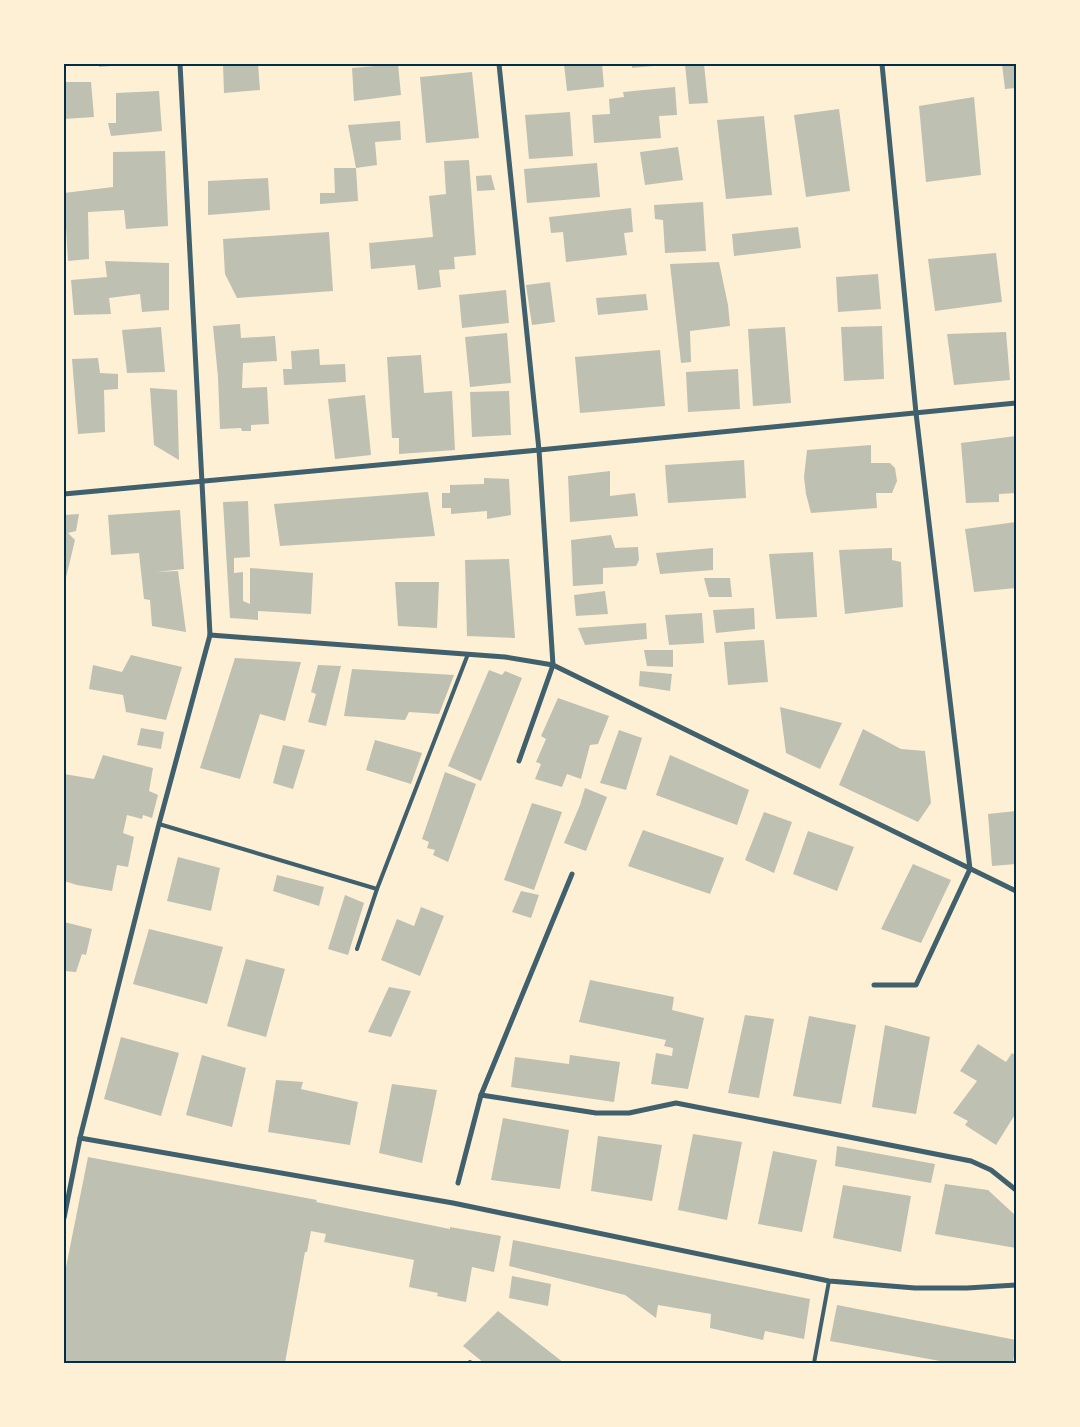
<svg xmlns="http://www.w3.org/2000/svg" width="1080" height="1427" font-family="'IBM Plex Sans',sans-serif">
<rect width="100%" height="100%" fill="#fdf0d5"/>
<g fill="#bec0b2">
<polygon points="99,64 124,64 124,65 99,67"/>
<polygon points="223,64 258,64 260,90 224,93"/>
<polygon points="398,64 401,95 354,101 352,68"/>
<polygon points="564,64 602,64 604,87 567,91"/>
<polygon points="632,64 664,64 664,65 632,68"/>
<polygon points="685,64 704,64 708,103 689,104"/>
<polygon points="1002,64 1016,64 1016,88 1005,89"/>
<polygon points="472,72 479,138 426,143 420,77"/>
<polygon points="64,82 91,82 94,117 64,119"/>
<polygon points="675,87 677,115 659,116 661,138 594,143 592,115 610,114 609,99 624,97 623,92"/>
<polygon points="159,91 162,131 111,136 108,123 116,123 116,93"/>
<polygon points="974,97 981,175 926,182 919,106"/>
<polygon points="839,109 850,191 806,197 794,115"/>
<polygon points="570,112 573,156 529,159 525,115"/>
<polygon points="764,116 772,195 726,199 717,120"/>
<polygon points="400,121 401,140 375,142 377,165 356,168 348,125"/>
<polygon points="1016,121 1016,134 1015,134 1014,122"/>
<polygon points="678,147 683,180 645,185 640,152"/>
<polygon points="165,151 168,226 126,229 124,210 88,212 89,259 68,261 64,193 113,187 113,152"/>
<polygon points="469,160 476,255 454,257 455,269 439,270 441,287 418,290 415,265 371,269 369,243 433,237 429,196 446,194 444,161"/>
<polygon points="597,163 600,197 527,203 524,169"/>
<polygon points="334,168 356,168 358,201 320,204 320,193 335,193"/>
<polygon points="491,175 495,190 477,191 476,176"/>
<polygon points="268,178 270,210 208,215 208,181"/>
<polygon points="703,202 706,251 665,253 663,220 655,219 654,205"/>
<polygon points="631,208 633,232 624,233 627,255 566,262 563,232 551,233 549,217"/>
<polygon points="798,227 801,248 734,256 732,234"/>
<polygon points="329,232 333,291 237,298 225,274 223,239"/>
<polygon points="996,253 1002,302 935,311 928,259"/>
<polygon points="105,261 169,263 169,310 142,312 140,294 109,298 111,314 74,315 71,280 107,277"/>
<polygon points="719,262 728,305 730,326 690,331 691,362 681,363 670,264"/>
<polygon points="878,274 881,309 838,312 836,277"/>
<polygon points="550,282 555,322 532,325 526,285"/>
<polygon points="506,290 509,323 462,328 459,295"/>
<polygon points="646,294 648,310 598,315 596,298"/>
<polygon points="240,324 241,338 275,336 277,361 243,363 242,388 267,387 269,424 251,425 251,431 242,431 241,428 220,429 218,377 213,326"/>
<polygon points="882,326 884,379 844,381 841,327"/>
<polygon points="161,327 165,372 127,373 122,330"/>
<polygon points="785,327 791,403 753,406 748,329"/>
<polygon points="1006,332 1010,380 954,385 947,334"/>
<polygon points="507,333 511,383 470,387 465,337"/>
<polygon points="319,349 320,365 345,364 346,382 284,385 283,369 292,369 291,351"/>
<polygon points="660,350 665,406 580,413 575,357"/>
<polygon points="421,355 424,393 452,391 455,450 399,454 399,438 392,438 387,357"/>
<polygon points="98,358 100,373 118,374 118,389 104,390 105,432 78,434 72,359"/>
<polygon points="738,369 740,409 688,412 686,372"/>
<polygon points="150,388 177,390 179,460 154,445"/>
<polygon points="509,391 511,435 472,437 470,392"/>
<polygon points="365,395 371,455 335,459 328,399"/>
<polygon points="1016,436 1016,493 999,494 999,502 966,503 961,443"/>
<polygon points="871,445 871,463 890,463 895,468 897,481 892,493 876,493 877,508 811,513 806,494 804,477 807,450"/>
<polygon points="744,460 746,498 668,503 665,465"/>
<polygon points="610,471 610,496 635,493 638,516 570,522 568,476"/>
<polygon points="484,478 509,479 511,515 487,519 487,511 451,514 451,508 442,508 442,493 450,493 450,485 484,484"/>
<polygon points="428,492 435,536 280,546 274,504"/>
<polygon points="248,501 250,557 234,558 234,573 243,572 243,601 250,604 250,568 313,573 311,614 258,611 258,620 230,618 223,502"/>
<polygon points="180,510 184,569 156,572 178,571 186,632 152,626 150,600 144,599 139,553 111,555 108,515"/>
<polygon points="79,514 76,531 68,533 75,540 64,586 64,515"/>
<polygon points="1016,522 1016,588 974,592 965,529"/>
<polygon points="611,535 615,548 638,547 639,560 636,566 603,568 603,584 573,586 571,540"/>
<polygon points="713,548 713,570 660,574 656,553"/>
<polygon points="892,548 892,560 901,562 903,607 845,614 839,550"/>
<polygon points="813,552 817,617 776,619 769,554"/>
<polygon points="509,559 515,638 467,636 465,560"/>
<polygon points="704,578 730,578 732,597 709,597"/>
<polygon points="395,582 439,582 437,628 398,626"/>
<polygon points="605,591 608,614 576,616 574,595"/>
<polygon points="754,608 755,629 716,633 713,610"/>
<polygon points="702,613 704,643 669,645 665,615"/>
<polygon points="646,623 647,639 585,645 578,628"/>
<polygon points="764,640 768,682 728,685 724,642"/>
<polygon points="644,650 673,650 673,667 647,666"/>
<polygon points="131,655 182,667 166,720 126,712 123,695 89,689 93,665 122,672"/>
<polygon points="235,658 301,662 285,721 260,714 240,779 200,768"/>
<polygon points="318,665 341,666 326,726 308,722 316,694 311,692"/>
<polygon points="352,669 454,675 439,714 409,712 405,720 344,716"/>
<polygon points="489,670 502,675 505,671 522,678 481,781 448,766"/>
<polygon points="640,671 672,674 670,691 639,686"/>
<polygon points="558,698 609,716 598,744 590,745 581,779 567,774 562,787 535,779 541,764 536,762 546,739 541,736"/>
<polygon points="780,707 842,723 820,769 786,753"/>
<polygon points="141,728 164,732 161,749 137,745"/>
<polygon points="863,729 901,749 925,751 931,803 918,822 839,785"/>
<polygon points="619,730 642,738 626,790 600,783"/>
<polygon points="375,740 422,753 411,784 366,770"/>
<polygon points="283,745 305,750 293,789 273,783"/>
<polygon points="103,755 153,768 149,791 158,795 152,818 143,815 142,819 127,815 123,833 134,837 128,867 117,865 112,891 77,885 64,881 64,774 94,779"/>
<polygon points="670,755 749,790 737,825 656,795"/>
<polygon points="445,772 476,784 448,862 433,855 435,850 427,848 429,842 422,839"/>
<polygon points="585,788 607,797 586,851 564,843 580,805"/>
<polygon points="532,803 562,812 534,890 504,880"/>
<polygon points="1016,811 1016,864 992,866 988,814"/>
<polygon points="764,812 792,822 774,873 745,860"/>
<polygon points="643,830 724,858 710,894 628,866"/>
<polygon points="808,831 854,847 837,891 793,874"/>
<polygon points="178,857 220,868 211,911 167,901"/>
<polygon points="913,864 951,880 921,943 881,929"/>
<polygon points="277,875 324,887 319,906 273,891"/>
<polygon points="521,891 539,895 531,918 512,912"/>
<polygon points="345,895 364,903 348,955 328,949"/>
<polygon points="421,907 444,916 420,976 381,960 397,919 414,926"/>
<polygon points="64,922 92,929 86,955 82,954 76,972 64,971"/>
<polygon points="149,929 223,947 207,1004 133,984"/>
<polygon points="246,959 285,969 266,1037 227,1026"/>
<polygon points="590,980 674,997 672,1010 704,1018 688,1089 651,1084 656,1053 672,1056 673,1048 664,1046 666,1040 579,1022"/>
<polygon points="389,987 411,991 391,1037 368,1032"/>
<polygon points="745,1015 774,1019 759,1098 728,1093"/>
<polygon points="809,1016 856,1025 841,1104 793,1096"/>
<polygon points="885,1025 930,1037 916,1114 872,1107"/>
<polygon points="121,1037 179,1053 161,1116 104,1099"/>
<polygon points="978,1044 1006,1062 1012,1053 1016,1056 1016,1113 996,1145 965,1125 968,1121 953,1113 977,1081 960,1071"/>
<polygon points="202,1055 246,1068 232,1127 186,1115"/>
<polygon points="570,1055 620,1062 614,1102 511,1087 515,1057 569,1064"/>
<polygon points="276,1080 303,1082 301,1089 358,1102 350,1145 268,1132"/>
<polygon points="392,1084 437,1090 422,1163 379,1153"/>
<polygon points="503,1118 569,1130 560,1189 491,1180"/>
<polygon points="693,1134 742,1142 727,1220 678,1210"/>
<polygon points="598,1136 662,1145 652,1201 591,1191"/>
<polygon points="837,1146 935,1164 931,1183 835,1166"/>
<polygon points="773,1151 817,1160 802,1232 758,1224"/>
<polygon points="88,1157 317,1200 316,1202 450,1229 450,1227 501,1236 494,1272 472,1267 466,1302 437,1296 438,1293 409,1287 414,1260 324,1242 326,1234 311,1231 307,1252 305,1252 285,1363 64,1363 64,1277"/>
<polygon points="945,1184 988,1190 1016,1216 1016,1248 935,1234"/>
<polygon points="843,1185 911,1196 901,1252 833,1238"/>
<polygon points="513,1240 810,1299 804,1339 765,1331 763,1340 710,1328 711,1314 658,1305 656,1318 625,1295 509,1266"/>
<polygon points="512,1276 551,1284 548,1306 509,1298"/>
<polygon points="837,1305 1016,1340 1013,1363 951,1363 830,1341"/>
<polygon points="498,1311 564,1363 484,1363 463,1346"/>
</g>
<g fill="none" stroke-linecap="round" stroke-linejoin="round">
<g stroke="#3f606c" stroke-width="4">
<polyline points="159,824 377,889"/>
<polyline points="357,949 377,889 468,654"/>
<polyline points="469,1363 470,1362"/>
<polyline points="814,1363 829,1281"/>
</g>
<g stroke="#3f606c" stroke-width="5">
<polyline points="499,64 539,450 553,665 519,761"/>
<polyline points="64,494 539,450 1016,403"/>
<polyline points="210,635 505,657 553,665 1016,891"/>
<polyline points="874,985 916,985 970,869 916,413 882,64"/>
<polyline points="481,1095 596,1113 629,1113 676,1103 971,1161 991,1170 1016,1190"/>
<polyline points="80,1138 453,1203 829,1281 915,1288 967,1288 1016,1285"/>
<polyline points="458,1183 481,1095 572,874"/>
<polyline points="64,1218 80,1138 159,824 210,635 180,64"/>
</g>
</g>
<rect width="1080" height="1427" fill="none" stroke="#fdf0d5" stroke-width="130"/>
<rect x="65" y="65" width="950" height="1297" fill="none" stroke="#003049" stroke-width="2"/>
</svg>
